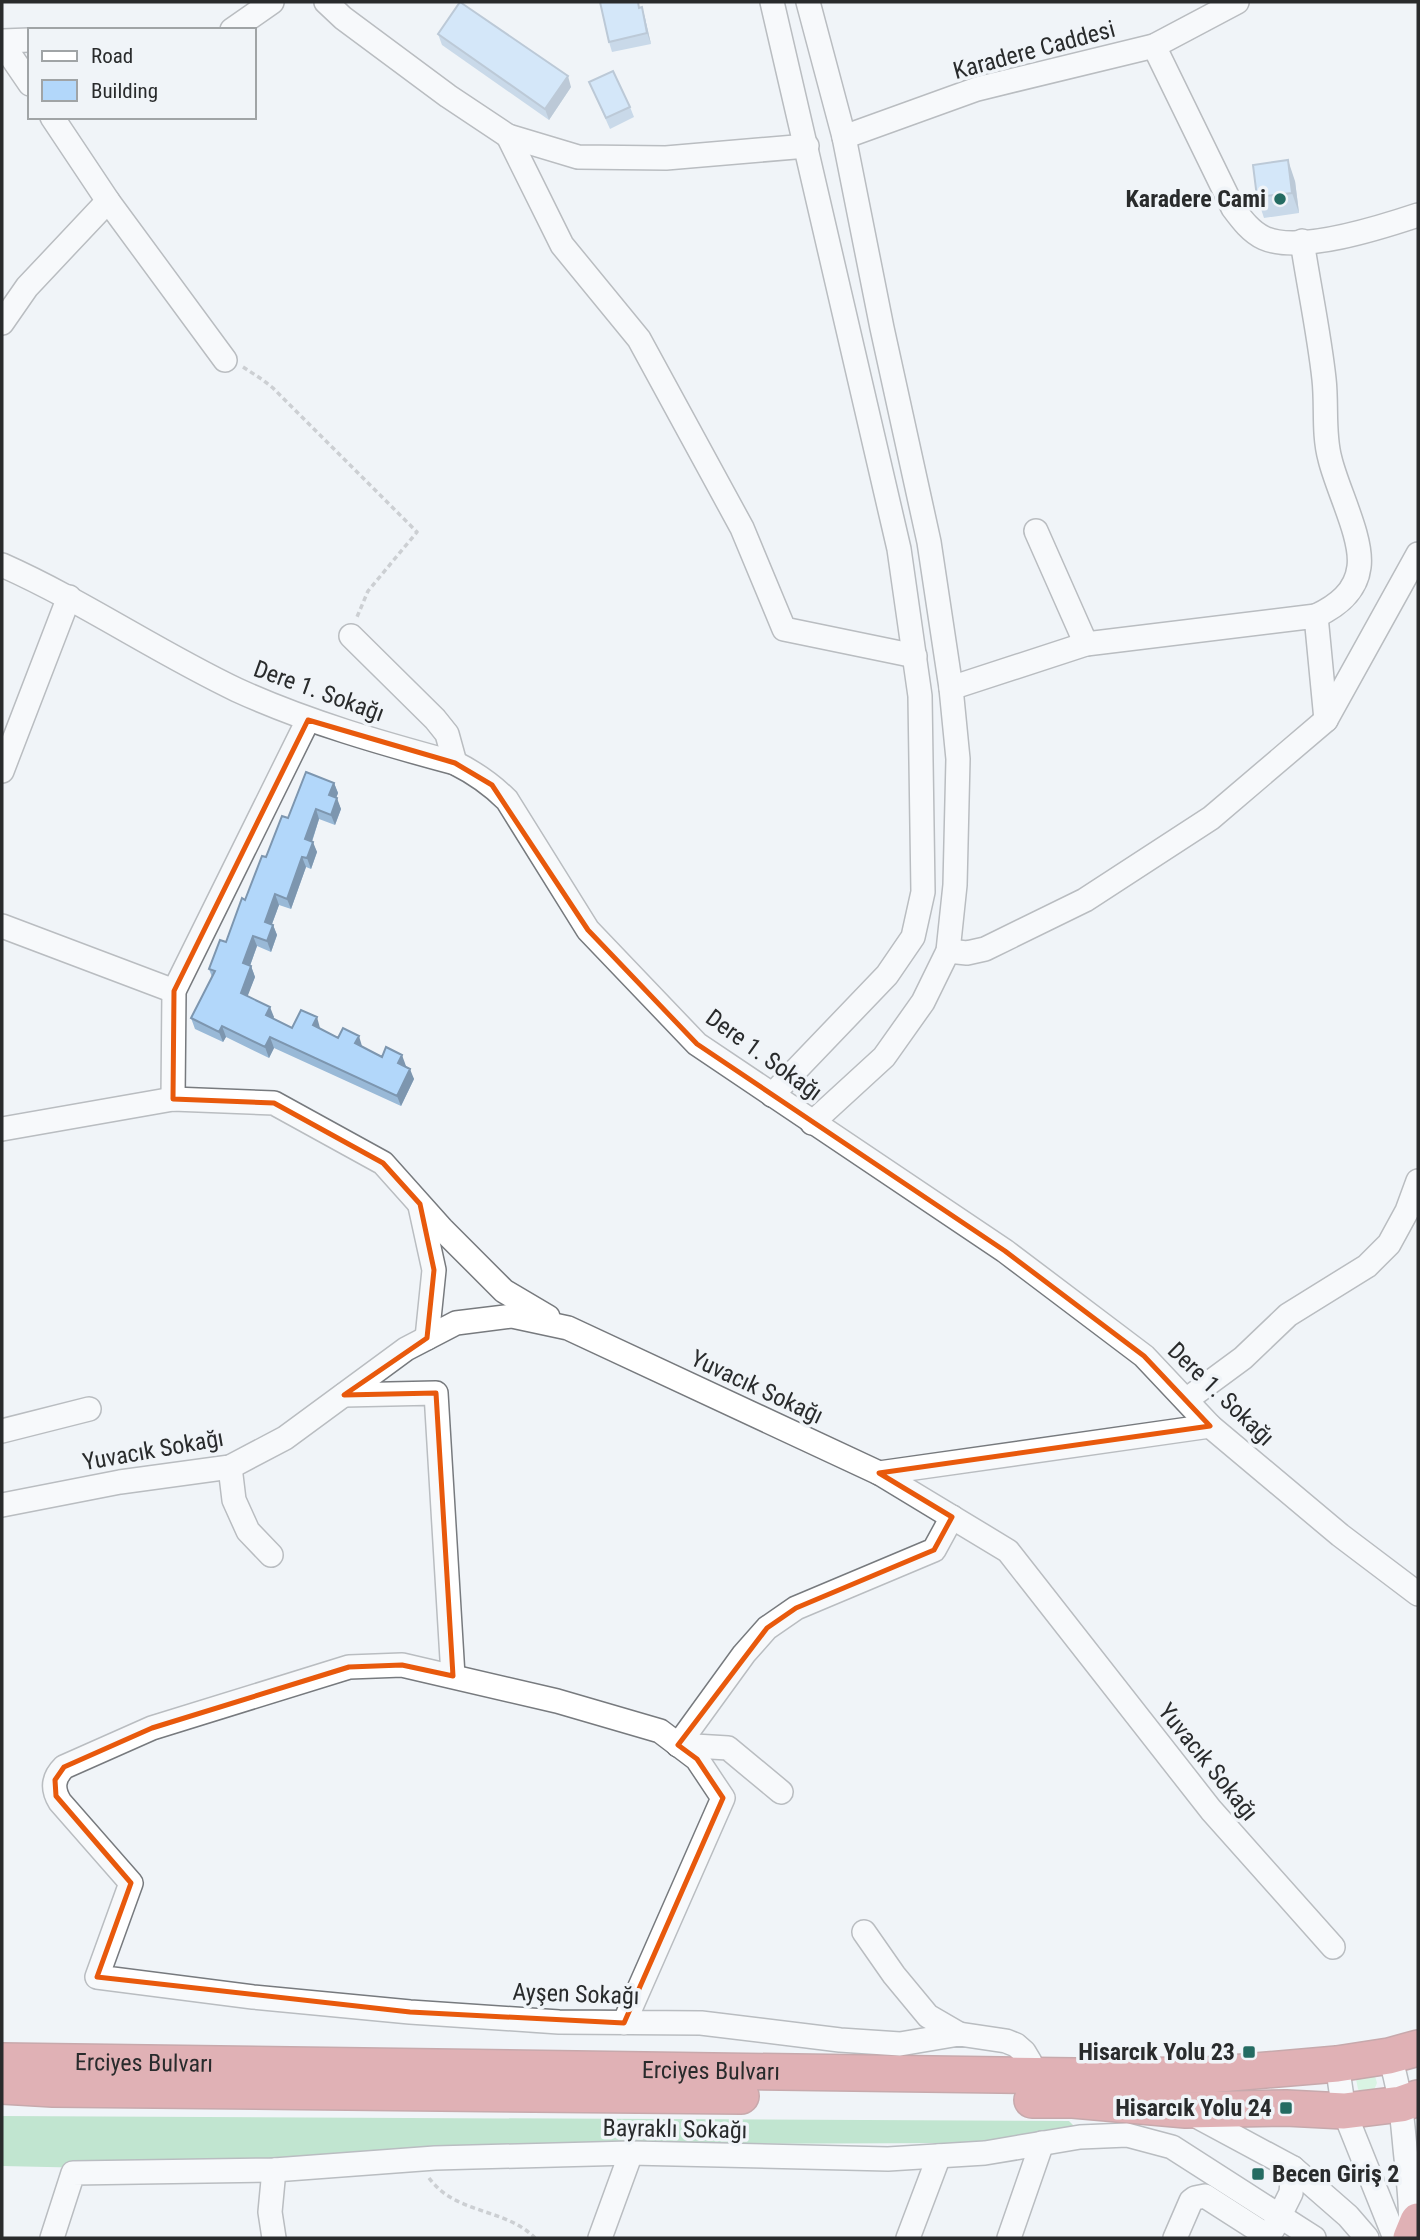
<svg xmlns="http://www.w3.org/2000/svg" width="1420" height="2240" font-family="'Roboto Condensed',sans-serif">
<rect width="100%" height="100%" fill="#f0f4f8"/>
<polygon fill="#bcf3cb" points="1375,2076 1377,2083 1374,2090 1360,2092 1358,2089 1356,2079"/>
<polygon fill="#88d39f" points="2,2116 1069,2121 1073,2125 1072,2128 1013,2138 957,2143 693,2144 154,2166 93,2168 2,2166"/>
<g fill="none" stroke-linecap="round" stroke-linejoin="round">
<defs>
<g id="minor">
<polyline points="326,2 343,18 448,96 508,136 578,157 666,158 807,146"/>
<polyline points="772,2 899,549 920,696 923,892 913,937 887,975 772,1095"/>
<polyline points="808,2 844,137 882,328 929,542 951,688 958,759 955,885 948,951 923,1002 884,1057 812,1123"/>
<polyline points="232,30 272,2"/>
<polyline points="2,41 30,40"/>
<polyline points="2,43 30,84"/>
<path d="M 1154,46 L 1233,208 C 1242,220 1251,232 1264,238 C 1299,254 1382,227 1418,215"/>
<polyline points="52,117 108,201 225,360"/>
<polyline points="508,136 562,245 639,339 742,528 784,629 915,656"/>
<polyline points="844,137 977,89 1154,46 1237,2"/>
<path d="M 1302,241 C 1309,287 1319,333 1324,379 C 1327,405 1323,434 1330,459 C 1337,489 1363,538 1359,567 C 1356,592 1337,606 1316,616"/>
<polyline points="2,323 27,287 108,201"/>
<polyline points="1036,531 1086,644"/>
<path d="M 2,565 C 83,601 157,652 237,690 C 307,722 381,743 455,763 C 475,773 491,784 507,800 L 588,930 L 697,1044 L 1005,1251 L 1144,1356 L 1210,1426 L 1340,1535 L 1418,1594"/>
<polyline points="351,636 435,719 447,734 455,763"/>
<polyline points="951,688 1086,644 1316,616 1326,720"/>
<polyline points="2,771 69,597"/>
<polyline points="2,926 174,991"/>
<polyline points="948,951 967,953 985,949 1085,900 1211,818 1326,720 1418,554"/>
<polyline points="173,1099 174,991 308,720"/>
<polyline points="2,1129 173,1099 274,1103 383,1163 442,1229 504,1291 548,1317"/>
<polyline points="420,1206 434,1270 427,1338"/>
<polyline points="344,1395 436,1393 453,1676"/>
<polyline points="1186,1400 1243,1358 1288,1315 1367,1266 1389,1244 1407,1211 1418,1181"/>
<polyline points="2,1431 89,1409"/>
<polyline points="230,1467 234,1500 248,1531 271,1555"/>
<polyline points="879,1473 1210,1426"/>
<polyline points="2,1505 120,1482 230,1467 285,1438 406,1349 456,1323 512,1316 568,1328 879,1473 1008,1551 1211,1810 1333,1947"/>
<polyline points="678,1745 744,1654 767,1628 796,1608 934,1550 952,1517"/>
<polyline points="678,1745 728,1748 781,1792"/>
<polyline points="864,1932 894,1975 928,2016 959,2034"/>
<path d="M 624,2023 L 723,1798 L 697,1759 L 660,1731 L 557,1701 L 402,1665 L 349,1667 L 152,1728 L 64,1767 C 53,1778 52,1789 60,1802 L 131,1883 L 97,1977 L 253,1997 L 410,2012 L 559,2022 L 701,2023 L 840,2040 L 900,2044 L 959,2034 L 1006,2041 L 1016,2045 L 1024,2052 L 1030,2062 L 1031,2076"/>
<path d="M 1389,2056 C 1400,2086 1402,2117 1405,2148 C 1408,2178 1412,2207 1410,2236"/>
<polyline points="1337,2064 1344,2111 1395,2238"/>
<polyline points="1189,2112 1293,2168 1348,2216 1367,2238"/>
<polyline points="1273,2229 1291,2193 1293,2168"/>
<polyline points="52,2238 73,2173 274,2170 435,2158 631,2153 888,2159 985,2153 1080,2137 1127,2135 1172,2147 1314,2238"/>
<polyline points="274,2238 270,2212 274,2170"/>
<polyline points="600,2238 631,2153"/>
<polyline points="908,2238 939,2156"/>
<polyline points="1009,2238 1042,2143"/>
<polyline points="1175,2238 1191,2201 1195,2198 1205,2196 1269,2237"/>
</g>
<g id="highway">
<path id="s1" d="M 2,2061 L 1075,2076 L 1208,2075 L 1337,2064 L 1389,2056 L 1418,2048"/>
<polyline points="2,2086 53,2089 741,2096"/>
<polyline points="1032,2100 1073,2100 1186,2110 1286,2108 1344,2111 1401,2104 1418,2098"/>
<polyline points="1411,2238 1418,2221"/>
</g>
</defs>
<use href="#minor" stroke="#777a7e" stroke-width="26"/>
<use href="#highway" stroke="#944e51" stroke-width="38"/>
<g stroke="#a0a3a6" stroke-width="3.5" stroke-dasharray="5 3.5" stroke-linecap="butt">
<polyline points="243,367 263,380 273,388 417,532 368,591 357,617"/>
<path d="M 429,2178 C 432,2182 436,2186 440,2190 C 467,2213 510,2212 535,2238"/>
</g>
<use href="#minor" stroke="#fff" stroke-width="23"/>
<use href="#highway" stroke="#cd6165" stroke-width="35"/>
</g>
<g fill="#99b9d7">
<polygon points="642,7 645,18 651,44 612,52 609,42"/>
<polygon points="438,34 571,87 549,120 442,45"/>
<polygon points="589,82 630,107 634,117 610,129"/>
<polygon points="1295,181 1299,213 1264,218 1257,197"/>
<polygon points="334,783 338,793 336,798 341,809 335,825 319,819 312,842 317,852 311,869 306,867 291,909 279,905 272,924 273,925 277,935 271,952 257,946 250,966 251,966 255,977 247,996 274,1017 273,1018 292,1028 320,1028 320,1029 338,1038 362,1046 362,1047 382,1057 406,1066 414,1079 401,1106 274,1048 269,1058 226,1037 223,1042 195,1029 191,1018 212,977 209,969 226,942 266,857 288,818"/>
</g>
<g fill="#7d96af">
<polygon points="642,7 645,18 651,44 647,33"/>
<polygon points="568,76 571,87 549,120 545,109"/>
<polygon points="1288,160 1295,181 1299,213 1292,193"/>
<polygon points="334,783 338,793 333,806 329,795"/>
<polygon points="337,798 341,809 335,825 331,815"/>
<polygon points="316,809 319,819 309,850 305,839"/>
<polygon points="313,842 317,852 311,869 307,858"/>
<polygon points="302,857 306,867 291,909 287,899"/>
<polygon points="275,894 279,905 269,932 265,922"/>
<polygon points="273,925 277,935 271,952 267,941"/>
<polygon points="253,936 257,946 247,974 243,963"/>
<polygon points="251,966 255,977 245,1003 241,993"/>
<polygon points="270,1007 274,1017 270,1025 266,1015"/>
<polygon points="317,1017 320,1028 317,1036 313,1025"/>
<polygon points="222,1026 226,1037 223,1042 219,1032"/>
<polygon points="359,1036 362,1046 358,1054 355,1043"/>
<polygon points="270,1037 274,1048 269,1058 265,1047"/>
<polygon points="402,1055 406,1066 402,1073 398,1063"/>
<polygon points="410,1069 414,1079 401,1106 397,1096"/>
</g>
<g fill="#b2d7fa" stroke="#7d96af" stroke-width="2">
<polygon points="460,2 568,76 545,109 438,34"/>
<polygon points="600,2 638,2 639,8 642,7 647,33 609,42"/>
<polygon points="613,71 630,107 606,118 589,82"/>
<polygon points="1288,160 1292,193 1257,197 1253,165"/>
<polygon points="306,772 334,783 329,795 337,798 331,815 316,809 305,839 313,842 307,858 302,857 287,899 275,894 265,922 273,925 267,941 253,936 243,963 251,966 241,993 270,1007 266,1015 292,1028 301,1010 317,1017 313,1025 338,1038 343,1028 359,1036 355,1043 382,1057 386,1047 402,1055 398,1063 410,1069 397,1096 270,1037 265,1047 222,1026 219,1032 191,1018 215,971 209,969 220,940 226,942 242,898 245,900 262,856 266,857 282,816 288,818"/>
</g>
<path d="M0 0H1420V2240H0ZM 308,720 L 455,763 L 492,785 L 588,930 L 697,1044 L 1005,1251 L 1144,1356 L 1210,1426 L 879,1473 L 952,1517 L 934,1550 L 796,1608 L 767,1628 L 678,1745 L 697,1759 L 723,1798 L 624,2023 L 410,2012 L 97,1977 L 131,1883 L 56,1796 L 55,1780 L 64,1767 L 152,1728 L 349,1667 L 402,1665 L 453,1676 L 436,1393 L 344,1395 L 427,1338 L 434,1270 L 420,1204 L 383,1163 L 274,1103 L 173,1099 L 174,991 Z" fill="#f0f4f8" fill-opacity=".55" fill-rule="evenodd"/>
<path fill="none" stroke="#e8590c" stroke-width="5" stroke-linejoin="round" d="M 308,720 L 455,763 L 492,785 L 588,930 L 697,1044 L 1005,1251 L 1144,1356 L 1210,1426 L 879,1473 L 952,1517 L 934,1550 L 796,1608 L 767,1628 L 678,1745 L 697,1759 L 723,1798 L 624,2023 L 410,2012 L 97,1977 L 131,1883 L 56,1796 L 55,1780 L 64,1767 L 152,1728 L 349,1667 L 402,1665 L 453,1676 L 436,1393 L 344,1395 L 427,1338 L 434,1270 L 420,1204 L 383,1163 L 274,1103 L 173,1099 L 174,991 Z"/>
<g fill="#246b62" stroke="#f0f4f8" stroke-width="2.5">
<circle cx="1280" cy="199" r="7"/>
<rect x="1242" y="2045" width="14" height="14" rx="3.5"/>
<rect x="1279" y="2101" width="14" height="14" rx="3.5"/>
<rect x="1251" y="2167" width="14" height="14" rx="3.5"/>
</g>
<g text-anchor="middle" stroke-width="7" stroke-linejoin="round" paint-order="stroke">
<g font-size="24" fill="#292b2c" stroke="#f0f4f8">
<text transform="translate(1034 50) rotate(-15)" y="8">Karadere Caddesi</text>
<text transform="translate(319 691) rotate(20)" y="8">Dere 1. Sokağı</text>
<text transform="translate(764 1055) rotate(36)" y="8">Dere 1. Sokağı</text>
<text transform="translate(757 1387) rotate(25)" y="8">Yuvacık Sokağı</text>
<text transform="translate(1221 1394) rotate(44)" y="8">Dere 1. Sokağı</text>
<text transform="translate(153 1450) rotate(-10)" y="8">Yuvacık Sokağı</text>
<text transform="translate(1208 1762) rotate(51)" y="8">Yuvacık Sokağı</text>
<text transform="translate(576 1994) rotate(2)" y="8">Ayşen Sokağı</text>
<text dy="8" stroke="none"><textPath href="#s1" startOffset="142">Erciyes Bulvarı</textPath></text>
<text dy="8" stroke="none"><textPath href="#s1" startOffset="709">Erciyes Bulvarı</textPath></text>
<text transform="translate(675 2129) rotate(1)" y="8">Bayraklı Sokağı</text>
</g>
<g font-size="24" font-weight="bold" fill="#292b2c" stroke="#f0f4f8" text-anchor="end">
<text x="1266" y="207">Karadere Cami</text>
<text x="1235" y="2060">Hisarcık Yolu 23</text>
<text x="1272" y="2116">Hisarcık Yolu 24</text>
<text x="1272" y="2182" text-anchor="start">Becen Giriş 2</text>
</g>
</g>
<rect width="1420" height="2240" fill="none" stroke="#292b2c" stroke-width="7"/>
<rect x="28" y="28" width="228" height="91" fill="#f0f4f8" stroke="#a0a4a6" stroke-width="2"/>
<rect x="42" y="51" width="35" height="10" fill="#ffffff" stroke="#a0a4a6" stroke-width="2"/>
<text x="91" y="63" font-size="21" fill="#292b2c">Road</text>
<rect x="42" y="80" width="35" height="21" fill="#b2d7fa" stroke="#a0a4a6" stroke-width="2"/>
<text x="91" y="98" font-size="21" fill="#292b2c">Building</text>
</svg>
